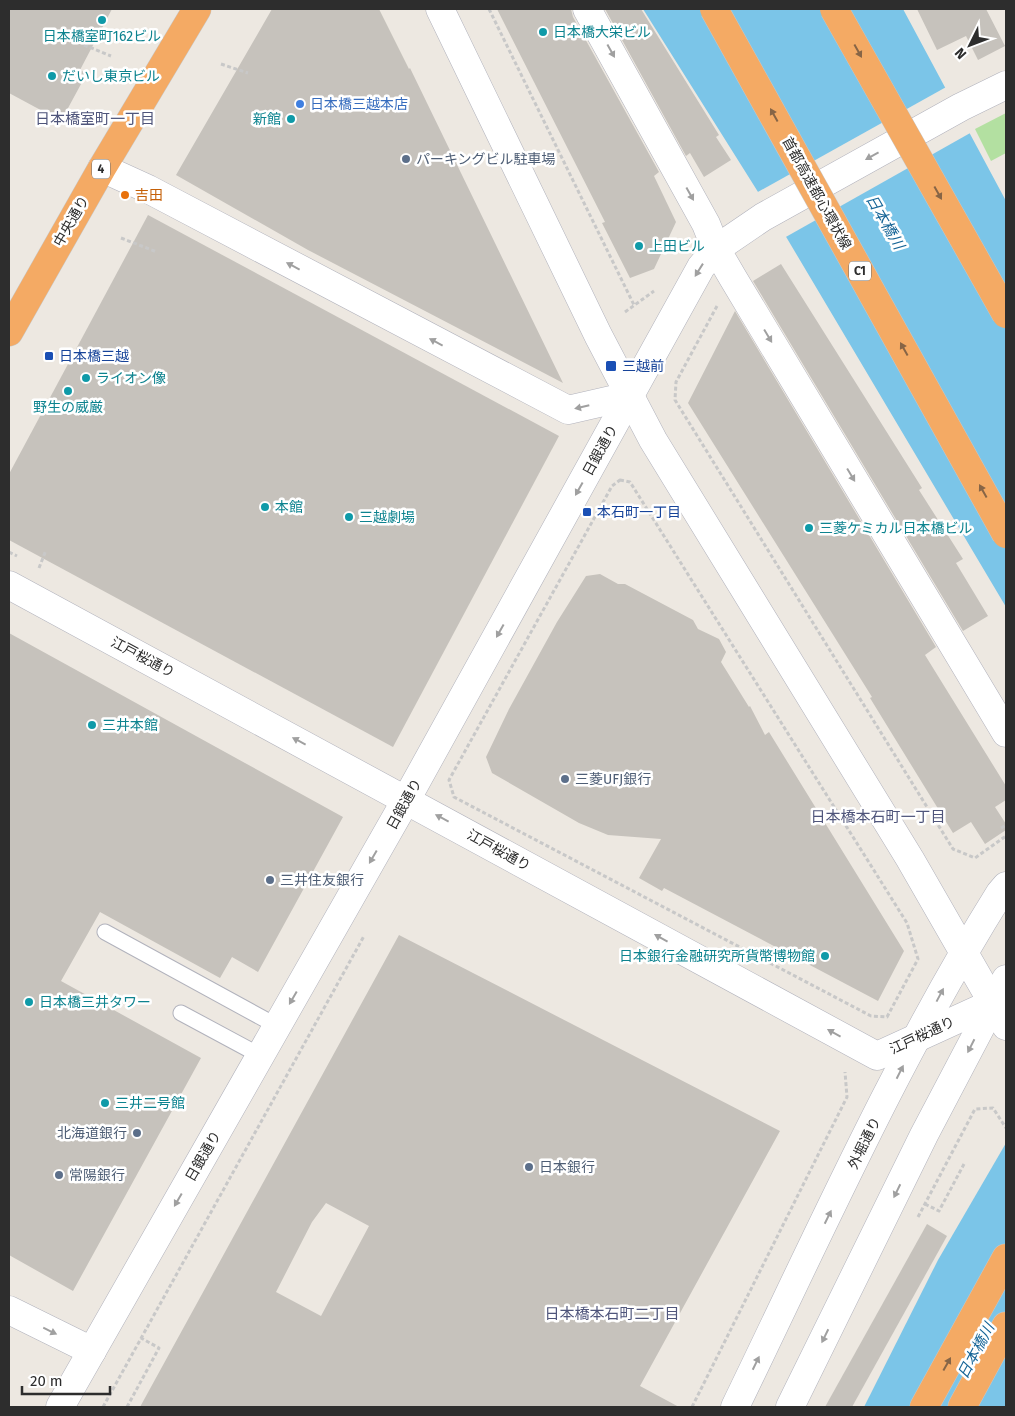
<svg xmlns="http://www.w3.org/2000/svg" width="1015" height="1416" font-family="'Fira Sans','Noto Sans JP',sans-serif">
<rect width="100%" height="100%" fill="#ede8e1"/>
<polygon fill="#b3e0a1" points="1006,113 1006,153 991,161 975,129"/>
<g fill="#7bc5e8">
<polygon points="643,9 903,9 1006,201 1006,607 785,235"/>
<polygon points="1006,1143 1006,1407 864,1407 938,1260"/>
</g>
<polygon fill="#ede8e1" points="948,86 972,132 784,238 756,193"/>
<g fill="#c6c2bc" fill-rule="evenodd">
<polygon points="9,9 112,9 80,70 87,73 61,121 9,93"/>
<polygon points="272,9 379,9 409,69 410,68 563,383 308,250 176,175"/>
<polygon points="497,9 571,9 573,17 659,172 654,176 676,222 654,269 630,278 602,223 605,222"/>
<polygon points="605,9 641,9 719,135 716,137 731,160 704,177 690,153 686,156"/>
<polygon points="917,9 986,9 1005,46 978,60 966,36 937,50"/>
<polygon points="148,215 559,436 393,747 9,540 9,474"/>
<polygon points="781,264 922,488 919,490 963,559 956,563 988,616 963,631 753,281"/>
<polygon points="735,311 936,647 925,655 1006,786 1006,800 995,807 1006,824 1006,830 985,844 971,822 953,833 870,698 872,697 688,403"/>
<polygon points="600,574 618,584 625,584 693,620 698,629 719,639 726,652 721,662 749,707 750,706 765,735 769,732 904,951 878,1001 664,888 662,891 639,878 661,839 608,835 579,823 492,773 486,757 509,709 557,622 586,576"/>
<polygon points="9,633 343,817 258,972 232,957 220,978 100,912 61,981 201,1058 73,1291 9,1255"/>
<path d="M 399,935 L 780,1131 L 640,1386 L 679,1407 L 140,1407 ZM 326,1203 L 369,1226 L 321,1316 L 276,1292 L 312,1222 Z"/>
<polygon points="927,1224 947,1236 852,1407 825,1407"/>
</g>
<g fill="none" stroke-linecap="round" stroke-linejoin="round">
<defs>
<g id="lane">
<polyline points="105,932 277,1026"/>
<polyline points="181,1013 261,1056"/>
</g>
<g id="street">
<polyline points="587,9 706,224 716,249 733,278 1006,733"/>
<polyline points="102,168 148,189 568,410 629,396"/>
<polyline points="9,585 877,1056 993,1003"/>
<polyline points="9,1310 92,1351"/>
<polyline points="60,1407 406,800 701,267 716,249 763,217 961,107 1006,85"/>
</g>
<g id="secondary">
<polyline points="440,9 598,335 653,440 910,859 1006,1026"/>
<path d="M 735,1407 C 819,1234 898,1056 1000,893 L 1006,886"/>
<polyline points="790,1407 924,1135 1006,979"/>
</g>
<g id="highway">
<polyline points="9,332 102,168 197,9"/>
<polyline points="924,1407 1006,1258"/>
<polyline points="962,1407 1006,1326"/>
</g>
</defs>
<use href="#lane" stroke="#b1b2bc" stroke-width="17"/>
<use href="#street" stroke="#b1b2bc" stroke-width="29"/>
<use href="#secondary" stroke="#b1b2bc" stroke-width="29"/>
<use href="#highway" stroke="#c8c8c8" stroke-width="29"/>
<g stroke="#c8c8c8" stroke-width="3" stroke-dasharray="4 2.5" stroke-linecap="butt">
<polyline points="489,9 634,305"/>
<polyline points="84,45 111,56"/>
<polyline points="221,64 248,73"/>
<polyline points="121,238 157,252"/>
<polyline points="717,306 676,382 675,400 953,849 975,858 1006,836"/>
<polyline points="625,312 654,291"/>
<polygon points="620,480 630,482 907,923 918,959 887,1017 871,1016 454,797 449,780 612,486"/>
<polyline points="9,552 17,556"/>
<polyline points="39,568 46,550"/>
<polyline points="1001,828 1006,825"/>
<polyline points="925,1204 939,1211 964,1164"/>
<polyline points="918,1217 975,1109 993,1108 1006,1128"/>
<polyline points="103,1407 364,936"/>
<polyline points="127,1407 159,1348 141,1338"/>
<polyline points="692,1407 847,1097 845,1072"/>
</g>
<use href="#lane" stroke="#fff" stroke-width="15"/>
<use href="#street" stroke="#fff" stroke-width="28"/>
<use href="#secondary" stroke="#fff" stroke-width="28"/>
<use href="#highway" stroke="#f4aa64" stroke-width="28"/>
<defs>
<g id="highway-bridge">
<polyline points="714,9 1006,534"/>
<polyline points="834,9 1006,314"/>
</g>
</defs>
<use href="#highway-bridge" stroke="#c8c8c8" stroke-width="29" stroke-linecap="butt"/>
<use href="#highway-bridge" stroke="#f4aa64" stroke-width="28"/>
</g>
<defs><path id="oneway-solid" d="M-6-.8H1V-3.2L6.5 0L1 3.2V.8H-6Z" transform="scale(1.25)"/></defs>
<g fill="#a0a0a0">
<use href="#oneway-solid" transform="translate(611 51) rotate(61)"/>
<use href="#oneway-solid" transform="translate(872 156) rotate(151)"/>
<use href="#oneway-solid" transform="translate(690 194) rotate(61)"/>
<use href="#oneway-solid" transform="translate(293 266) rotate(-152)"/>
<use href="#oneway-solid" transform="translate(699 270) rotate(122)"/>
<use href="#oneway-solid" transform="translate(768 336) rotate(59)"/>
<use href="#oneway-solid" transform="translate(436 342) rotate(-152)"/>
<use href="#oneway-solid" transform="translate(582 407) rotate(167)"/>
<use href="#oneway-solid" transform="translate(851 475) rotate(59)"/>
<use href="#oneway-solid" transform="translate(579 489) rotate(119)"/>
<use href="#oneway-solid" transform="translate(500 631) rotate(119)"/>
<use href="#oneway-solid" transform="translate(299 741) rotate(-152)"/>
<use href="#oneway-solid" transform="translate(442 818) rotate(-152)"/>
<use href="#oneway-solid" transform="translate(373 857) rotate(120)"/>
<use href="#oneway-solid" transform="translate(661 938) rotate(-151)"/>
<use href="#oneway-solid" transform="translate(940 995) rotate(-62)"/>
<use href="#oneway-solid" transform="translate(293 998) rotate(120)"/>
<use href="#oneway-solid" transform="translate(834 1033) rotate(-151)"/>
<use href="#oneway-solid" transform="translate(971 1046) rotate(117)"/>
<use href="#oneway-solid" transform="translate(900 1072) rotate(-63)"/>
<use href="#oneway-solid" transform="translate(897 1191) rotate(116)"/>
<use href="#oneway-solid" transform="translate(178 1200) rotate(120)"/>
<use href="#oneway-solid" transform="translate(828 1217) rotate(-64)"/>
<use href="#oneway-solid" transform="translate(50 1331) rotate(26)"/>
<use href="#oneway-solid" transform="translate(825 1336) rotate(116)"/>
<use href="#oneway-solid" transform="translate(756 1363) rotate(-64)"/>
</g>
<g fill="#876546">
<use href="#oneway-solid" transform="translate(858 51) rotate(61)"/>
<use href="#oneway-solid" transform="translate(774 115) rotate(-119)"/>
<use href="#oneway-solid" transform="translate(938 193) rotate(61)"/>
<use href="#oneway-solid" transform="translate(904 349) rotate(-119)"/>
<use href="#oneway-solid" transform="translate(983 491) rotate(-119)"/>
<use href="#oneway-solid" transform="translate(947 1364) rotate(-61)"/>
</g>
<g fill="#0f9aa8" stroke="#fff" stroke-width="2">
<circle cx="102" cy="20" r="5"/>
<circle cx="543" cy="32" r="5"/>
<circle cx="52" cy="76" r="5"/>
<circle cx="291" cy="119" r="5"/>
<circle cx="639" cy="246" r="5"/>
<circle cx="86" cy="378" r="5"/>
<circle cx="68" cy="391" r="5"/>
<circle cx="265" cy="507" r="5"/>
<circle cx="349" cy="517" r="5"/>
<circle cx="809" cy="528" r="5"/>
<circle cx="92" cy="725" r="5"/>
<circle cx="825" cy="956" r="5"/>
<circle cx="29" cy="1002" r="5"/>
<circle cx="105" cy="1103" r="5"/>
</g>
<circle fill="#3f7fe0" stroke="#fff" stroke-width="2" cx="300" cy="104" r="5"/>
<g fill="#5c6f8a" stroke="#fff" stroke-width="2">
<circle cx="406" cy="159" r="5"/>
<circle cx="565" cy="779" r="5"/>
<circle cx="270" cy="880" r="5"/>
<circle cx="137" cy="1133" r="5"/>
<circle cx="529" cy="1167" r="5"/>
<circle cx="59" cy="1175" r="5"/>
</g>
<circle fill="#e8710a" stroke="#fff" stroke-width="2" cx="125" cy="195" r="5"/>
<g fill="#1a4fb4" stroke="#fff" stroke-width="2">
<rect x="44" y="351" width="10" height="10" rx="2.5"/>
<rect x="605" y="360" width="12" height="12" rx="2.5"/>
<rect x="582" y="507" width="10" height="10" rx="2.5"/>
</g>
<g text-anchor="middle" stroke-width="5" stroke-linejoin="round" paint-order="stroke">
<g fill="#fff" stroke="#6c6c6c" stroke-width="1">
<rect x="92" y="159.5" width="18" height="19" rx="4"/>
<rect x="849" y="261.5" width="22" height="19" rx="4"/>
</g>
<g font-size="12" font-weight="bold" fill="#2d2d2d">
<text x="101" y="173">4</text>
<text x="860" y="275">C1</text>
</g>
<g font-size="14" fill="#0d838f" stroke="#fff" text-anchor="start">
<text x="553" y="37">日本橋大栄ビル</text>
<text x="102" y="41" text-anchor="middle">日本橋室町162ビル</text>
<text x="62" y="81">だいし東京ビル</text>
<text x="281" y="124" text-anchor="end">新館</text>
<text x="649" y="251">上田ビル</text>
<text x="96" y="383">ライオン像</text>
<text x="68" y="412" text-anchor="middle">野生の威厳</text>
<text x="275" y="512">本館</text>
<text x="359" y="522">三越劇場</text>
<text x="819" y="533">三菱ケミカル日本橋ビル</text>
<text x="102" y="730">三井本館</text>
<text x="815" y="961" text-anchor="end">日本銀行金融研究所貨幣博物館</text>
<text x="39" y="1007">日本橋三井タワー</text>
<text x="115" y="1108">三井二号館</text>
</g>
<g font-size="14" fill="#366cbe" stroke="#fff" text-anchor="start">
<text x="310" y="109">日本橋三越本店</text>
</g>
<g font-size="14" fill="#4e5e75" stroke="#fff" text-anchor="start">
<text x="416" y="164">パーキングビル駐車場</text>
<text x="575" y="784">三菱UFJ銀行</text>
<text x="280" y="885">三井住友銀行</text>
<text x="127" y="1138" text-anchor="end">北海道銀行</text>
<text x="539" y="1172">日本銀行</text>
<text x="69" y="1180">常陽銀行</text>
</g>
<g font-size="14" fill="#2d2d2d" stroke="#fff">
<text transform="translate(817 193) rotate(61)" y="5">首都高速都心環状線</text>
<text transform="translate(71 221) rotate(-60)" y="5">中央通り</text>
<text transform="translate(600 450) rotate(-61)" y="5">日銀通り</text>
<text transform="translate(143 657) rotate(28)" y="5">江戸桜通り</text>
<text transform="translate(404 804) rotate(-61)" y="5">日銀通り</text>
<text transform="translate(499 850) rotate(29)" y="5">江戸桜通り</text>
<text transform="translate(922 1035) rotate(-25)" y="5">江戸桜通り</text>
<text transform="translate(864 1143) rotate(-64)" y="5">外堀通り</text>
<text transform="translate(203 1156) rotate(-60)" y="5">日銀通り</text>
</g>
<g font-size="14" fill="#c56008" stroke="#fff" text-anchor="start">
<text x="135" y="200">吉田</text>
</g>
<g font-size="14" fill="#164399" stroke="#fff" text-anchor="start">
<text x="59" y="361">日本橋三越</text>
<text x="622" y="371">三越前</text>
<text x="597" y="517">本石町一丁目</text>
</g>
<g font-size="15" fill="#4f557b" stroke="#fff">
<text x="95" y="124">日本橋室町一丁目</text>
<text x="878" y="822">日本橋本石町一丁目</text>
<text x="612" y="1319">日本橋本石町二丁目</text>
</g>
<g font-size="15" font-style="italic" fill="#166597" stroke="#fff">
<text transform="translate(885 222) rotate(60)" y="5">日本橋川</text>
<text transform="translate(976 1351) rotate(-62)" y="5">日本橋川</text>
</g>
</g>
<rect width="1015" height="1416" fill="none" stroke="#2d2d2d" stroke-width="20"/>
<g transform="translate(970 45) rotate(228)" stroke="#ffffff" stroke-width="4" paint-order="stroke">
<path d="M0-4L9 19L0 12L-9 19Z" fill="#2d2d2d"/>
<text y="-8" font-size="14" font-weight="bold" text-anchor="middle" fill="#2d2d2d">N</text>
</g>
<path d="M22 1386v8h88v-8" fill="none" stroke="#2d2d2d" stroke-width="2.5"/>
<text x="30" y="1386" font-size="15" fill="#2d2d2d" stroke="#ffffff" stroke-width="4" paint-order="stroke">20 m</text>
</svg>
